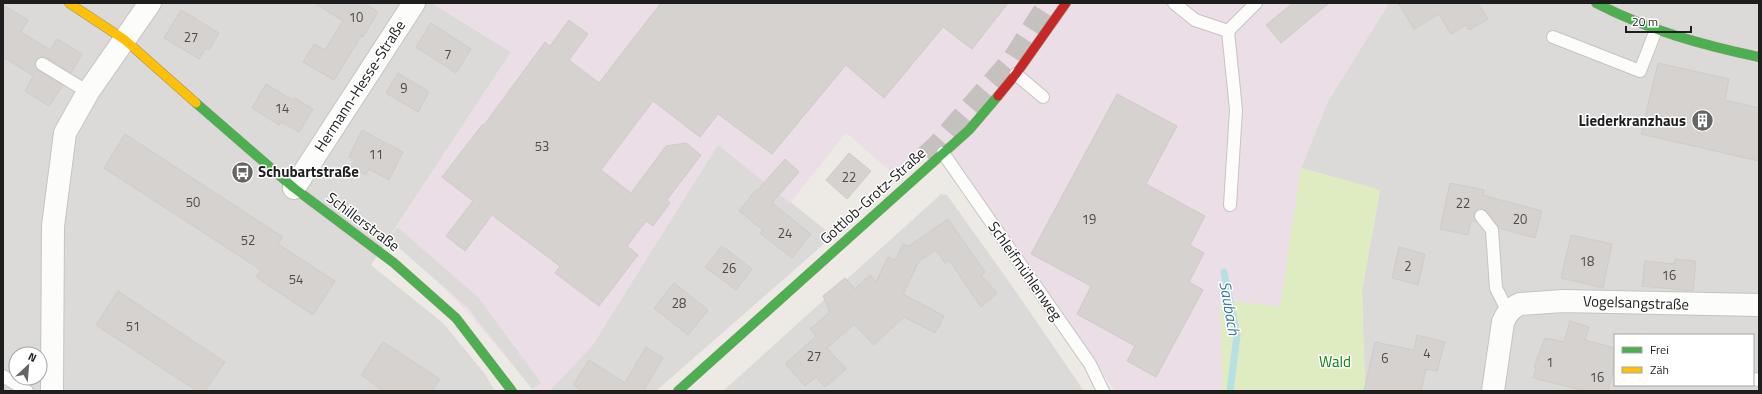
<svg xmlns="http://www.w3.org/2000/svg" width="1762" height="394" font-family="'Titillium Web',sans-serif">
<rect width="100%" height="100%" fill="#edeae6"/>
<g fill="#dcdad8" fill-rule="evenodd">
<path d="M 3,3 L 432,3 L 511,52 L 371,265 L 443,323 L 485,374 L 495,391 L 3,391 ZM 16,354 L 40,354 L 40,378 L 16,378 Z"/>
<path d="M 1389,3 L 1759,3 L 1759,391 L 1365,391 L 1362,290 L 1380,190 L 1301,168 L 1328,101 ZM 1615,335 L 1753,335 L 1753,385 L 1615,385 Z"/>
<polygon points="718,144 833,236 656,391 549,391 592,346"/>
<polygon points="941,194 947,195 1010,283 1084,391 723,391"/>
</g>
<polygon fill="#ebdee7" points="433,3 1389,3 1328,101 1301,168 1280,308 1220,299 1223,391 1115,391 938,141 896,176 846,133 790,203 718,145 592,346 549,391 535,391 470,315 442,286 389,239 511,52"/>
<g fill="#dbdad8">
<polygon points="1581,18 1658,63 1641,134 1759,161 1759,210 1752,213 1638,183 1621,149 1606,85 1569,58"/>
<polygon points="397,227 478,297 541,383 532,389 468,308 389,239"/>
</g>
<polygon fill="#dfecc2" points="1301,168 1380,190 1362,290 1365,391 1223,391 1220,299 1280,307"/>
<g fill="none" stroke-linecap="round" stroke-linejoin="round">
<polyline stroke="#b7e0e2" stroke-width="7" points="1224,272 1237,336 1230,391"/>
</g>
<g fill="#d5d2cf" stroke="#d0cbc7">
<polygon points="314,3 364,3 378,12 363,37 361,36 334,80 303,62 314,44 325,50 343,21"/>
<polygon points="661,3 1008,3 972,49 943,27 884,98 846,65 772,154 718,114 700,137 653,101 601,170 631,193 666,146 686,143 701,155 667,200 670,203 653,226 646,221 627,246 638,255 599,306 555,273 560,266 492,215 465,251 446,236 473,201 442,177 482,125 484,125 545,42 550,46 569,20 588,34 569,60 599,83"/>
<polygon points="1293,3 1329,3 1281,43 1266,25"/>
<polygon points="1398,3 1478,3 1488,19 1469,30 1466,25 1451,34 1439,14 1414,29"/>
<polygon points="3,5 28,20 21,32 50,50 57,39 82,54 71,73 46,57 42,57 36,60 35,64 38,70 63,85 49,106 25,91 33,76 5,58 3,61"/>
<polygon points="181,10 219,33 209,50 206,48 199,59 164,38"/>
<polygon points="431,23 471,49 456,73 416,47"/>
<polygon points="1658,63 1729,79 1725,100 1759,108 1759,161 1641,134"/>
<polygon points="398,73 429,92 418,112 386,93"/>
<polygon points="266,84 293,100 295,98 313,109 299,132 281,122 279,125 252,108"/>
<polygon points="1117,94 1177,126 1146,184 1205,216 1190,245 1204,253 1189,282 1203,290 1156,377 1127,361 1135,346 1077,314 1091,286 1031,254"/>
<polygon points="362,130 403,152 389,180 369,169 366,175 351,167 355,160 349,157"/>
<polygon points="125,134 283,237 278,244 335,281 313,315 256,277 261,270 104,168"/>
<polygon points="849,153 871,171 847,199 826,180"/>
<polygon points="785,159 799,172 772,203 811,234 792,258 760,233 763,230 739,211 756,190 757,191"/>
<polygon points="1450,183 1484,190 1483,195 1542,211 1535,238 1499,228 1487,211 1480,209 1474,213 1474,217 1476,222 1471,220 1468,235 1440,229"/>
<polygon points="948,219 985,272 981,275 997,293 981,307 949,260 945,263 936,250 919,261 903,294 944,316 935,333 904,317 874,345 854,324 827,348 846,369 825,387 816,377 805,386 785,364 816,336 810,329 830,312 823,296 845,278 855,289 870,275 876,282 888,257 895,260 903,244 909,246"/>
<polygon points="1571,235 1612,244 1603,288 1561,278"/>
<polygon points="722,246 752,269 736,290 705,267"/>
<polygon points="1399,247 1425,254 1418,285 1392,278"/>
<polygon points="1675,259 1696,261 1693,291 1642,286 1645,261 1674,264"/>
<polygon points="674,283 708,310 688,335 654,308"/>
<polygon points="118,291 225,362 205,391 197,391 96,325"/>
<polygon points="1570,321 1589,327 1585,340 1615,348 1615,365 1608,391 1585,391 1533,378 1536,368 1534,367 1545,338 1564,342"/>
<polygon points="1417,335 1445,342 1437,371 1426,369 1421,391 1364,391 1375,342 1414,350"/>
<polygon points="383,342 440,379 432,391 384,391 361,375"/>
<polygon points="646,347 663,358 643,391 583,391 573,385 589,360 625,383"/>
</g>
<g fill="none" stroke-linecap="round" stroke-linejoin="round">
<polyline stroke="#c4c1be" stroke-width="22" stroke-dasharray="22 11" stroke-linecap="butt" points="926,156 938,145 1014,58 1049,3"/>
<defs>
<g id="lane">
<polyline points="1174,3 1195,20 1228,31 1256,3"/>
<polyline points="1228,31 1236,110 1230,205"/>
<polyline points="1553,37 1640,71 1656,30"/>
<polyline points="42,64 88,92"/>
<polyline points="1016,74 1043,97"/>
<polyline points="943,153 1090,364 1103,391"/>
<polyline points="1481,216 1492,230 1496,288 1508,312"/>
<polyline points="3,376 27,391"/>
<polyline points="1753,379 1759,380"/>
</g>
<g id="street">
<polyline points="294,188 414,3"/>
<polyline points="52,391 53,226 65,133 88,92 150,3"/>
<path d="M 1493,391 L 1503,322 C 1507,313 1511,308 1520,304 L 1563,301 L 1759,305"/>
</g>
<g id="fast">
<path d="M 1596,3 C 1648,30 1702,45 1759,57"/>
<polyline points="196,103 294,188 394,263 456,318 512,391"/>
<polyline points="678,391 969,130 998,96"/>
</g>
<polyline id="slow" points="69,3 125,40 196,103"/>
<polyline id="jam" points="998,96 1016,74 1066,3"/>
</defs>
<use href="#lane" stroke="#c5c4c2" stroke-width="14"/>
<use href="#street" stroke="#c5c4c2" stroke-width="24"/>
<use href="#fast" stroke="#98957d" stroke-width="10"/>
<use href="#slow" stroke="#98957d" stroke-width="10"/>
<use href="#jam" stroke="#98957d" stroke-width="10"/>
<use href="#lane" stroke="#fcfcfb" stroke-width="12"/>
<use href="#street" stroke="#fcfcfb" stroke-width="22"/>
<use href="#fast" stroke="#4caf50" stroke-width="9"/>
<use href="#slow" stroke="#ffc107" stroke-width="9"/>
<use href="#jam" stroke="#c62828" stroke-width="9"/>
</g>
<defs>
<symbol id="building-disc" viewBox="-11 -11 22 22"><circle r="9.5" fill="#666564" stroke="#fff"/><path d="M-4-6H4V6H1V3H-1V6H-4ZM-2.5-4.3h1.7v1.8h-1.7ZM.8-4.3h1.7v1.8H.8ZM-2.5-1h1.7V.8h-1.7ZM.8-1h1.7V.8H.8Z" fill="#fff"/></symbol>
<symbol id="bus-disc" viewBox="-11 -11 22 22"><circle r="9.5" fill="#666564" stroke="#fff"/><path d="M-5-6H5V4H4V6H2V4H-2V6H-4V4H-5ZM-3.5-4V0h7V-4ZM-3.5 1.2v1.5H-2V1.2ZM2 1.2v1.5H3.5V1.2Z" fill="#fff"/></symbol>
</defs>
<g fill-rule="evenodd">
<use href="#building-disc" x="1690" y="108" width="25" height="25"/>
<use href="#bus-disc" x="230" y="160" width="25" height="25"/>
</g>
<g text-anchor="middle" stroke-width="3" stroke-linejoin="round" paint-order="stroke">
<g font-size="13" fill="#4c4b4a">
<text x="356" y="22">10</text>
<text x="191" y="42">27</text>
<text x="448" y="59">7</text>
<text x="404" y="93">9</text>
<text x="282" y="113">14</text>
<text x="542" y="151">53</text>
<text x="376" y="159">11</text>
<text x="849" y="182">22</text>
<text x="193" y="207">50</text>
<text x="1463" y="208">22</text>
<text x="1089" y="224">19</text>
<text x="1520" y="224">20</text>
<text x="785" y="238">24</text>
<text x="248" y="245">52</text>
<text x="1587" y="266">18</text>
<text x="1408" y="271">2</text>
<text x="729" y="273">26</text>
<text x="1669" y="280">16</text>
<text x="296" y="284">54</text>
<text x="679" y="308">28</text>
<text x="133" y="331">51</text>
<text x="1427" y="358">4</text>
<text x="814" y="361">27</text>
<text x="1385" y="363">6</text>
<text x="1550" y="367">1</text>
<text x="1597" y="382">16</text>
</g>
<g font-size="15" fill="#1e1e1e" stroke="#fff">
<text transform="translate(360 86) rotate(-57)" y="5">Hermann-Hesse-Straße</text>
<text transform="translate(873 196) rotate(-42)" y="5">Gottlob-Grotz-Straße</text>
<text transform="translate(363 222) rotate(37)" y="5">Schillerstraße</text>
<text transform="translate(1025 271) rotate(55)" y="5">Schleifmühlenweg</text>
<text transform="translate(1636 303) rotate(2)" y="5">Vogelsangstraße</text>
</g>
<g font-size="15" font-weight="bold" fill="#1e1e1e" stroke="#fff" text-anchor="end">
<text x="1686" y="126">Liederkranzhaus</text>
<text x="258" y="177" text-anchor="start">Schubartstraße</text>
</g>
<g font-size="15" fill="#0b8404" stroke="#fff">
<text x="1335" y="367">Wald</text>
</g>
<g font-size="16" font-style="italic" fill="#3c7a9c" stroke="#fff">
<text transform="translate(1230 308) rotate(80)" y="6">Saubach</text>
</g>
</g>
<rect width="1762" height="394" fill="none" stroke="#1e1e1e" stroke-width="8"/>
<rect x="1614" y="334" width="140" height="52" fill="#ffffff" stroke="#a5a5a5"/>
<rect x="1622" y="347" width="20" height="6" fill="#4caf50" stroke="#a5a5a5"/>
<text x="1650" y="354" font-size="12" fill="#1e1e1e">Frei</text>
<rect x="1622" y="367" width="20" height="6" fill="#ffc107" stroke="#a5a5a5"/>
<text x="1650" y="374" font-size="12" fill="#1e1e1e">Zäh</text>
<g transform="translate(28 366) rotate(26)"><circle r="19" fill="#ffffff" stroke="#a5a5a5"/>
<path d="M0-3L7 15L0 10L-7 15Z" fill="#666564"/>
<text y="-6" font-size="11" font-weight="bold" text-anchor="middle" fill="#1e1e1e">N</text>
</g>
<path d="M1626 26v6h65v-6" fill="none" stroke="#1e1e1e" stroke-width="2"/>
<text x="1632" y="26" font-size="12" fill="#1e1e1e" stroke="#ffffff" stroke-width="3" paint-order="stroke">20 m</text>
</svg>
